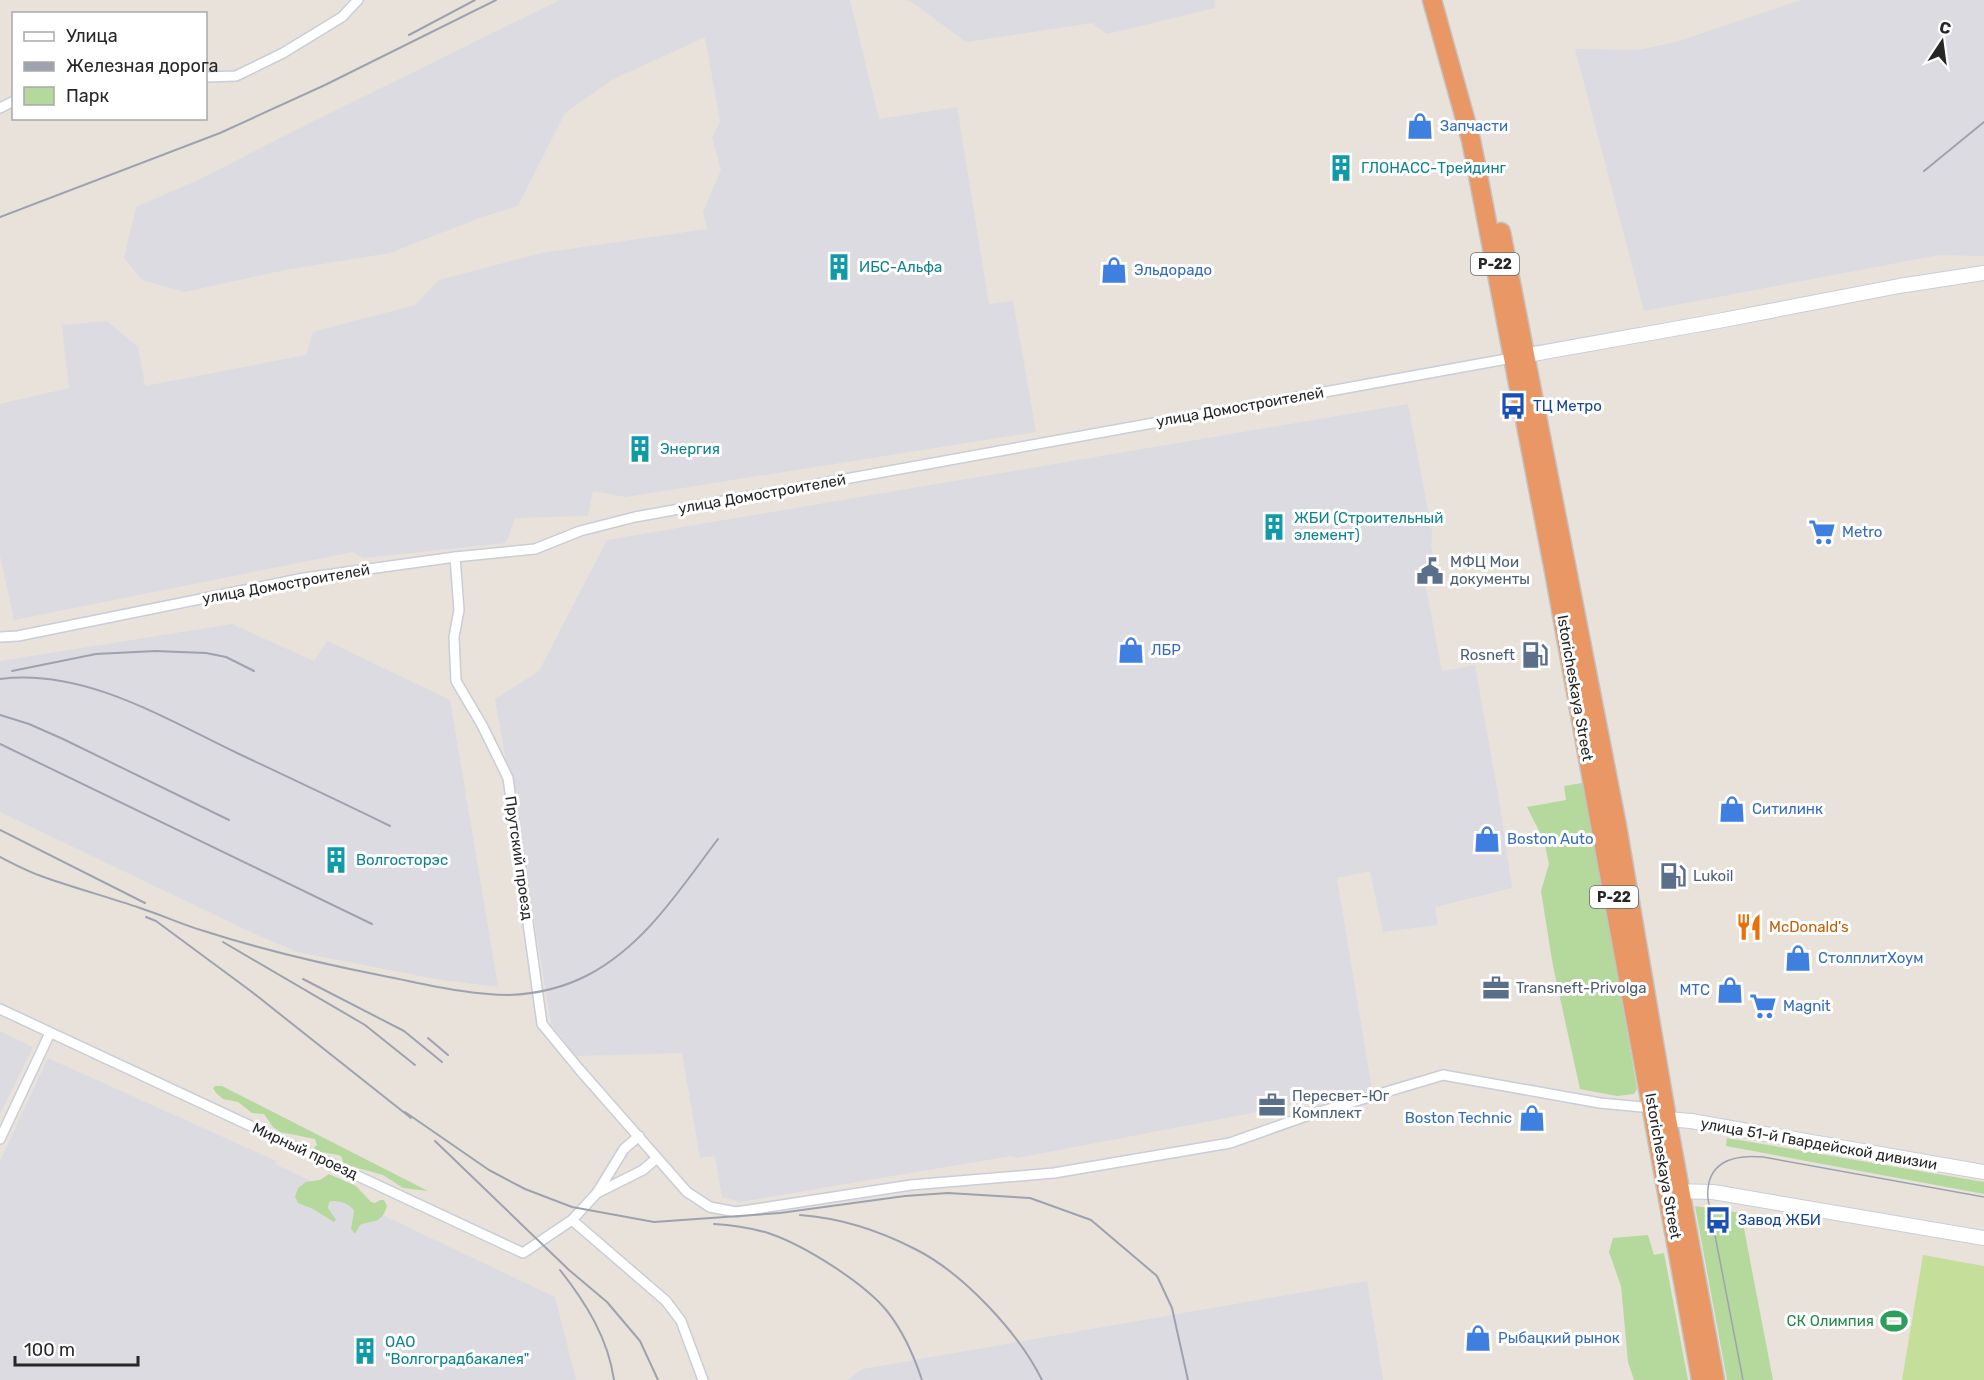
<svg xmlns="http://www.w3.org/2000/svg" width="1984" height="1380" font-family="Rubik,sans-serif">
<rect width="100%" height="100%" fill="#e8e2db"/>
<g fill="#dcdbe1">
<polygon points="560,0 850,0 879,119 957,107 989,304 1013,301 1036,432 626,497 593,491 588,516 515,518 506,543 363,558 353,552 14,620 0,556 0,404 69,388 62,325 107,321 138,347 145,386 306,355 313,332 415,305 439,280 541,253 707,229 703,212 721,170 712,138 720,121 705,37 612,80 565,113 518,206 482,217 390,253 285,270 184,292 142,280 124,258 136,207 196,181 294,131"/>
<polygon points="906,0 1214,0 1215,8 1107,34 1092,23 966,42 913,3"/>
<polygon points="1801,0 1984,0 1984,256 1939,255 1644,311 1575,49 1638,50 1676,42"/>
<polygon points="1408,404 1432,532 1431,545 1437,574 1424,578 1442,671 1475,665 1499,800 1512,888 1435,907 1438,925 1383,932 1370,871 1337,878 1372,1090 1017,1158 1011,1156 740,1202 722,1197 715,1156 700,1158 682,1053 576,1056 551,1024 534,919 495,699 539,671 607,540"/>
<polygon points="232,624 314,661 327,641 450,700 498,987 441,980 297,952 255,934 0,812 0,661"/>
<polygon points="0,1031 33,1047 0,1114"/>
<polygon points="48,1058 276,1161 275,1164 555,1297 576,1380 0,1380 0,1161"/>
<polygon points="1367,1281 1383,1380 847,1380 863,1369"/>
</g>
<g fill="#b5d99d">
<polygon points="1582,783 1598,863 1637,1089 1634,1094 1617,1096 1580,1089 1553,966 1541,891 1549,864 1544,841 1527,807 1566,800 1564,786"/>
<polygon points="215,1086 222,1086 428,1191 403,1188 383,1175 344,1164 341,1156 338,1155 315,1151 312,1149 317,1145 315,1139 280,1132 273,1127 264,1114 252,1113 238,1102 223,1099 216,1093 213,1088"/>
<polygon points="1727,1138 1984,1182 1984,1194 1726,1146"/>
<path d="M 329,1174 L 356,1186 L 371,1202 L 375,1203 L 380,1200 L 384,1200 L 387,1206 C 381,1225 374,1219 360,1225 L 355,1234 L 351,1229 L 354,1211 C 351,1204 336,1199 329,1202 L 328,1208 L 336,1220 L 334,1222 L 313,1209 L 298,1203 L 295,1197 L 298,1188 L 306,1182 L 320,1180 Z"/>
<polygon points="1695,1206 1741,1213 1773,1380 1727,1380"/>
<polygon points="1648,1235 1654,1255 1664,1253 1688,1380 1634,1380 1628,1362 1621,1286 1609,1252 1613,1238"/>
</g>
<polygon fill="#c5df9a" points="1923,1255 1984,1266 1984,1380 1902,1380"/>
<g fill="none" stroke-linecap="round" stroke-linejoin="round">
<defs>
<g id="street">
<polyline points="206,77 236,76 283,53 342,17 358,0"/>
<polyline points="0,108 14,101"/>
<polyline points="455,557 459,610 454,637 456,681 482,725 508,778 542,1024 579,1069 687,1192 710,1207 736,1212 911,1185 1054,1173 1230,1143 1309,1115 1443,1075 1600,1103 1653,1108"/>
<polyline points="0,637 18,636 304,578 455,557 535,549 580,531 635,517 1512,358"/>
<polyline points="0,1009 523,1253 572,1220 597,1193"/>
<polyline points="639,1136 624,1149 597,1193 643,1170 657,1158"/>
<polyline points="0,1139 50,1033"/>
<polyline points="572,1220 666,1301 681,1321 703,1380"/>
</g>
<g id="secondary">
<polyline points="1517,357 1718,321 1899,286 1984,273"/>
<polyline points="1658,1120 1667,1119 1691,1121 1984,1172"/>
<polyline points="1672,1191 1713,1192 1984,1238"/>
</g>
<g id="highway">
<polyline points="1432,0 1471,140 1477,170 1554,571 1701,1380"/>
<polyline points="1501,232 1617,826 1667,1119 1715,1380"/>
</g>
</defs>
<use href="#street" stroke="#c9cdd8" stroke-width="12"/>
<use href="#secondary" stroke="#c9cdd8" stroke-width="16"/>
<use href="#highway" stroke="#c3c3c3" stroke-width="21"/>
<use href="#street" stroke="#fff" stroke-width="9"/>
<use href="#secondary" stroke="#fff" stroke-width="14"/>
<use href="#highway" stroke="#e99765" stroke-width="18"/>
<path stroke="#9ea2af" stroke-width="1.5" d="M 1743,1380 L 1708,1199 C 1705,1162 1733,1154 1763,1157 L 1984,1197"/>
<g stroke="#9ea2af" stroke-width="2">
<polyline points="409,35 475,0"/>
<polyline points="1924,171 1984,122"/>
<polyline points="0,217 220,133 325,85 496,0"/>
<polyline points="12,671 96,654 155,651 206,653 226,657 254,671"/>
<path d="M 0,679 C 83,668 164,718 237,753 C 288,777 339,801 390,826"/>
<polyline points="0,715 29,724 63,739 229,820"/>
<polyline points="0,744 372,924"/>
<polyline points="0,830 145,903"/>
<path d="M 0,857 C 14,864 27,871 41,876 C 74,888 108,897 140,908 C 162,915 183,925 204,931 C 263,950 323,964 384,976 C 425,984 468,995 509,995 C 536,994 565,987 588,975 C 645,945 680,889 718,839"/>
<polyline points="146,917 156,921 252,992 411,1118"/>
<polyline points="223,942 365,1025 415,1065"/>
<polyline points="303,979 404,1031 442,1062"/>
<polyline points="428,1038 448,1055"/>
<polyline points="405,1112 489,1170 525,1189 572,1207 654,1222 780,1213 905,1196 948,1193 1030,1198 1091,1220 1157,1276 1172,1308 1188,1380"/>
<polyline points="435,1141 569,1270 607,1302 640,1341 658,1380"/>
<path d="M 800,1215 C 840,1218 880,1231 915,1249 C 963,1273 1018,1332 1042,1380"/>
<path d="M 714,1224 C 732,1225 751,1228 768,1233 C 804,1245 863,1282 887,1311 C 903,1331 914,1356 922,1380"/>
<path d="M 560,1270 C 586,1303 608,1338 614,1380"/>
</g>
</g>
<defs>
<symbol id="shop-bare" viewBox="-9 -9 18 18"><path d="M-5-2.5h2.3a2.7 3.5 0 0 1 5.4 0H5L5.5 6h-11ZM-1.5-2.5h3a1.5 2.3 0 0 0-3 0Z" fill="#3f7fe0" stroke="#fff" stroke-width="2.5" paint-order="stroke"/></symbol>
<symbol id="building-bare" viewBox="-9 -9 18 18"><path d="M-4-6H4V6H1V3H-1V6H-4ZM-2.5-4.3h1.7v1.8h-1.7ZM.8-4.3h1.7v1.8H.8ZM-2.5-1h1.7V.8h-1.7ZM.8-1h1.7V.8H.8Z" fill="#0f9aa8" stroke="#fff" stroke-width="2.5" paint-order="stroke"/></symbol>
<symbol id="bus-bare" viewBox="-9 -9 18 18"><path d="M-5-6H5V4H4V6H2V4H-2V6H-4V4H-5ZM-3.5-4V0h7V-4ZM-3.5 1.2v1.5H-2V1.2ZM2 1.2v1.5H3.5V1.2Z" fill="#1a4fb4" stroke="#fff" stroke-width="2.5" paint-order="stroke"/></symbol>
<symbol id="supermarket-bare" viewBox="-9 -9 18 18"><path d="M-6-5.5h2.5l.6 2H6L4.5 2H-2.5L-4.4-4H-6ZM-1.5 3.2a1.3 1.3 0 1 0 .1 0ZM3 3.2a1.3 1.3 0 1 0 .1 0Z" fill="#3f7fe0" stroke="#fff" stroke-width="2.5" paint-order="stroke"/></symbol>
<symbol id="civic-bare" viewBox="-9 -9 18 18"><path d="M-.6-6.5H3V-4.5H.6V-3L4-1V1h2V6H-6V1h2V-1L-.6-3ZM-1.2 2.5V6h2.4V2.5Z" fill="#5c6f8a" stroke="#fff" stroke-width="2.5" paint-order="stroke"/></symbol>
<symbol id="fuel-bare" viewBox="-9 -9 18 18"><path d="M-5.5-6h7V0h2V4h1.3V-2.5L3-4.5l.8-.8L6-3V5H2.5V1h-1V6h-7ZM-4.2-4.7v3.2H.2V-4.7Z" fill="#5c6f8a" stroke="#fff" stroke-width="2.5" paint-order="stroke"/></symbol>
<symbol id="restaurant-bare" viewBox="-9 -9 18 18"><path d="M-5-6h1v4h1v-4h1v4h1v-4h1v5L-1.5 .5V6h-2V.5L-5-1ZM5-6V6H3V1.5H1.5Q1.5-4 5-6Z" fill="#e8710a" stroke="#fff" stroke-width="2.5" paint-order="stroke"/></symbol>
<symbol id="office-bare" viewBox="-9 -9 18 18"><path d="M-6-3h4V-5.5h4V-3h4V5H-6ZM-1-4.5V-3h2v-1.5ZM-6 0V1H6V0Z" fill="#5c6f8a" stroke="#fff" stroke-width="2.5" paint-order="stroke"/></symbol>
<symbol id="stadium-bare" viewBox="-9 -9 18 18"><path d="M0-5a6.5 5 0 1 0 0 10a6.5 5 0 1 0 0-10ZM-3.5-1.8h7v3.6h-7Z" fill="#2e9e5b" stroke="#fff" stroke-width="2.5" paint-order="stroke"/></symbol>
</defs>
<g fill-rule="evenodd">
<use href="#shop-bare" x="1401" y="107" width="38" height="38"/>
<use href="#building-bare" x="1322" y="149" width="38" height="38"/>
<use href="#building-bare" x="820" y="248" width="38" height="38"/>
<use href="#shop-bare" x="1095" y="251" width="38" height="38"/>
<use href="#bus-bare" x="1494" y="387" width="38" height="38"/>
<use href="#building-bare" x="621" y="430" width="38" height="38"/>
<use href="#building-bare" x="1255" y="508" width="38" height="38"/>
<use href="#supermarket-bare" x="1803" y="513" width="38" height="38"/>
<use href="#civic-bare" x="1411" y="552" width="38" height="38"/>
<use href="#shop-bare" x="1112" y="631" width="38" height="38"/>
<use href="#fuel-bare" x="1516" y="636" width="38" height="38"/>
<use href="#shop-bare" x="1713" y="790" width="38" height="38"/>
<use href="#shop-bare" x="1468" y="820" width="38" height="38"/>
<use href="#building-bare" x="317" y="841" width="38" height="38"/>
<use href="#fuel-bare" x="1654" y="857" width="38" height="38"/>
<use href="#restaurant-bare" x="1730" y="908" width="38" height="38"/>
<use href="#shop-bare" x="1779" y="939" width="38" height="38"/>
<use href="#office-bare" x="1477" y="969" width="38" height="38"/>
<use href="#shop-bare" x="1711" y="971" width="38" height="38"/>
<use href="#supermarket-bare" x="1744" y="987" width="38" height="38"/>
<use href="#office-bare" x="1253" y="1086" width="38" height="38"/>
<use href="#shop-bare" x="1513" y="1099" width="38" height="38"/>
<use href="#bus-bare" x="1699" y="1201" width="38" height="38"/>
<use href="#stadium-bare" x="1875" y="1302" width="38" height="38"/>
<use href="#shop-bare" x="1459" y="1319" width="38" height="38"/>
<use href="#building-bare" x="346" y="1332" width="38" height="38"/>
</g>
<g text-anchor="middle" stroke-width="6" stroke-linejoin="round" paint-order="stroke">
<g fill="#fff" stroke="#686868" stroke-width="1.5">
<rect x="1471" y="253" width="48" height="22" rx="4.5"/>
<rect x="1590" y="886" width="48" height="22" rx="4.5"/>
</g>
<g font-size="14" font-weight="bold" fill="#272727">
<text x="1495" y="269">Р-22</text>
<text x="1614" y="902">Р-22</text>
</g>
<g font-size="15" fill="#366cbe" stroke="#fff" text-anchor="start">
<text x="1440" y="131">Запчасти</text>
<text x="1134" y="275">Эльдорадо</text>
<text x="1842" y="537">Metro</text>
<text x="1151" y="655">ЛБР</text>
<text x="1752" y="814">Ситилинк</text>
<text x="1507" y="844">Boston Auto</text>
<text x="1818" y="963">СтолплитХоум</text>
<text x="1710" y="995" text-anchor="end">МТС</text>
<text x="1783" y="1011">Magnit</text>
<text x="1512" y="1123" text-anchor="end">Boston Technic</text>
<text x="1498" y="1343">Рыбацкий рынок</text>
</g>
<g font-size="15" fill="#0d838f" stroke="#fff" text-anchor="start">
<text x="1361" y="173">ГЛОНАСС-Трейдинг</text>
<text x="859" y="272">ИБС-Альфа</text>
<text x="660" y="454">Энергия</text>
<text x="1294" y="523">ЖБИ (Строительный<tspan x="1294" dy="17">элемент)</tspan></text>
<text x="356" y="865">Волгосторэс</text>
<text x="385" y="1347">ОАО<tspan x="385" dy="17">"Волгоградбакалея"</tspan></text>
</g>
<g font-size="15" fill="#164399" stroke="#fff" text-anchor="start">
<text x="1533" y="411">ТЦ Метро</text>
<text x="1738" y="1225">Завод ЖБИ</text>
</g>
<g font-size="15" fill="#272727" stroke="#fff">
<text transform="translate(1240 407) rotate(-10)" y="5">улица Домостроителей</text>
<text transform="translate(762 494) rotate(-10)" y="5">улица Домостроителей</text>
<text transform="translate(286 584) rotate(-10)" y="5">улица Домостроителей</text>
<text transform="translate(1575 688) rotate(80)" y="5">Istoricheskaya Street</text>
<text transform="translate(519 858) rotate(82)" y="5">Прутский проезд</text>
<text transform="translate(1819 1144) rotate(10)" y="5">улица 51-й Гвардейской дивизии</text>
<text transform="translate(305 1151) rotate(25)" y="5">Мирный проезд</text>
<text transform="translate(1663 1166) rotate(80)" y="5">Istoricheskaya Street</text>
</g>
<g font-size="15" fill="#4e5e75" stroke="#fff" text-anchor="start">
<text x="1450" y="567">МФЦ Мои<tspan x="1450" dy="17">документы</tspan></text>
<text x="1515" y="660" text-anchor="end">Rosneft</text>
<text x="1693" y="881">Lukoil</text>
<text x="1516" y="993">Transneft-Privolga</text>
<text x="1292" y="1101">Пересвет-Юг<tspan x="1292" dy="17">Комплект</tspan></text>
</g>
<g font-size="15" fill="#c56008" stroke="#fff" text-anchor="start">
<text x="1769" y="932">McDonald's</text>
</g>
<g font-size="15" fill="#27864d" stroke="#fff" text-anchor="end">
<text x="1874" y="1326">СК Олимпия</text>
</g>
</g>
<rect x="12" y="12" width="195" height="108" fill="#ffffff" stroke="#a9a9a9" stroke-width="1.5"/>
<rect x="24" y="32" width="30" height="9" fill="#ffffff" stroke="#a9a9a9" stroke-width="1.5"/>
<text x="66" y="42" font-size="18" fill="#272727">Улица</text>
<rect x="24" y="62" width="30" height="9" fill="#9ea2af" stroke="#a9a9a9" stroke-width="1.5"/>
<text x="66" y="72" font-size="18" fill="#272727">Железная дорога</text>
<rect x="24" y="87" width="30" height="18" fill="#b5d99d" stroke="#a9a9a9" stroke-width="1.5"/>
<text x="66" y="102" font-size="18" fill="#272727">Парк</text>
<g transform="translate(1942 42) rotate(13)" stroke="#ffffff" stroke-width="4.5" paint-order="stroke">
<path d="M0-4.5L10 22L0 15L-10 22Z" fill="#272727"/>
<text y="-9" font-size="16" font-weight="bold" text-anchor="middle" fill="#272727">С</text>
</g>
<path d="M15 1356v9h123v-9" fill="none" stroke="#272727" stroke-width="3"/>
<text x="24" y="1356" font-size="18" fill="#272727" stroke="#ffffff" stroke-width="4.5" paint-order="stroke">100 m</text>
</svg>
